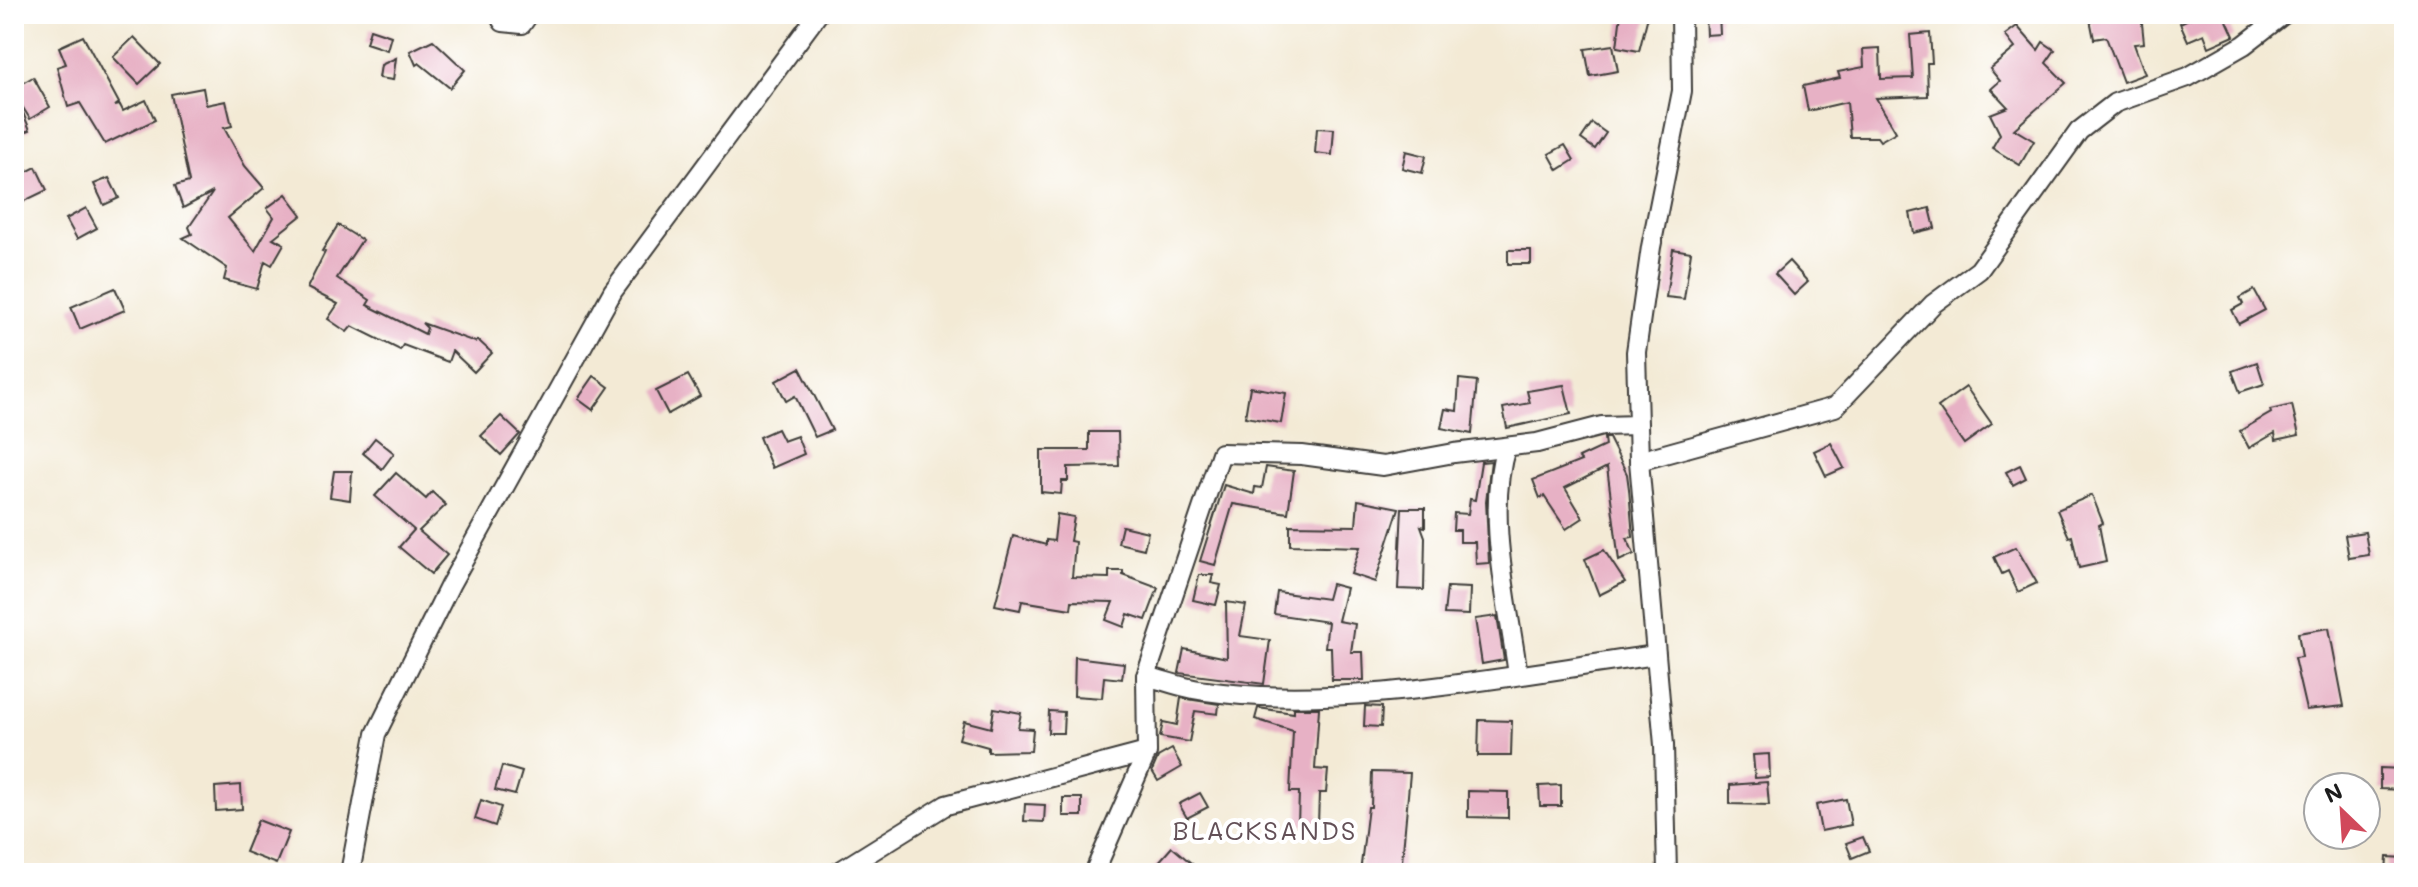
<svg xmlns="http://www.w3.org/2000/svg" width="2418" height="887" font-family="Mali,sans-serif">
<rect width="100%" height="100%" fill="#fff"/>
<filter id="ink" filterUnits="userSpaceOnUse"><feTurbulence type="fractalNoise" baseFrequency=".0125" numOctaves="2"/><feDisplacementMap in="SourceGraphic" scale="16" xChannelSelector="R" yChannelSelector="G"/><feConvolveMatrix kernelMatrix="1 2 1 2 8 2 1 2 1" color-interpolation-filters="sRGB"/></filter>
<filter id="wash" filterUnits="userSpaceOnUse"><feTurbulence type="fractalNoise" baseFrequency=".006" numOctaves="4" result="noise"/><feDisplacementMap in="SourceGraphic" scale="32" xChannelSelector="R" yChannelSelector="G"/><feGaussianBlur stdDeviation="1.8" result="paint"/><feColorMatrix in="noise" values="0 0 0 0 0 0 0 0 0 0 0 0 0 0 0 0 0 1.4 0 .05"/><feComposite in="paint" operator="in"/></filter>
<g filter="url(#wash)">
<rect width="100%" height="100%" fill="#f3ead5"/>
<g id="blocks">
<g fill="#e7b1c5">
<polygon points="1621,14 1648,16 1639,51 1617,47"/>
<polygon points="1705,14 1719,14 1720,34 1706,35"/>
<polygon points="2118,14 2141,14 2144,43 2134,44 2145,74 2123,82 2106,37 2094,39 2090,19"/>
<polygon points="2199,14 2224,14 2234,36 2209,47 2204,34 2188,41 2180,23"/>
<polygon points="2017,26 2038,50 2043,42 2055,50 2046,63 2066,83 2014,129 2034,141 2020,165 1992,148 2000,134 1990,114 2008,107 1991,89 2000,81 1990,69 2015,48 2005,35"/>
<polygon points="370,29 391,36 387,50 366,43"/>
<polygon points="1930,33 1932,63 1927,63 1928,96 1876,98 1896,132 1880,141 1877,137 1850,137 1847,102 1808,111 1803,86 1840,78 1838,72 1864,67 1863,49 1880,48 1881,79 1913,78 1910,35"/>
<polygon points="83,36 119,103 115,106 120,105 123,111 146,100 155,120 105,144 80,103 68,107 57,67 66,64 59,47"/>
<polygon points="134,37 160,64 139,84 113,57"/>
<polygon points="433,40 465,70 450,88 419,63 416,65 410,51"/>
<polygon points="1613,45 1618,71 1590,76 1585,49"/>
<polygon points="396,58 393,80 379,78 381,65"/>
<polygon points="33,77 50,107 30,119 17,98 30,130 14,136 14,88"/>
<polygon points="203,88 206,105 226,101 232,126 224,128 245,166 264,188 228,218 255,251 274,217 267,208 286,194 302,215 273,238 284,244 272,265 265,261 257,289 224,280 227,268 183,238 192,234 189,227 213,192 183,208 175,186 189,182 171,94"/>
<polygon points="1592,123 1606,133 1595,149 1581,139"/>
<polygon points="1317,128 1334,129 1332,155 1315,153"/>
<polygon points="1565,145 1574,160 1558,170 1549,154"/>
<polygon points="1406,151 1426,156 1422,173 1402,168"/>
<polygon points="36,167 47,190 14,206 14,178"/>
<polygon points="109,178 119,198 104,205 94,184"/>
<polygon points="86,208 97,228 77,239 66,219"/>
<polygon points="1930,208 1935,228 1914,233 1910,213"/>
<polygon points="338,225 362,240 337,278 370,300 367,305 425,334 427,328 422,323 475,342 478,340 492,353 474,372 452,351 448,362 403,345 400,350 352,326 347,332 328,319 338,304 307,288 325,252 322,251"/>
<polygon points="1673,249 1691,252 1684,299 1666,297"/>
<rect x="1508" y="250" width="23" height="14"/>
<polygon points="1789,261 1808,282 1794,295 1775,274"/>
<polygon points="115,288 125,310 80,329 71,307"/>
<polygon points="2254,290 2265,310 2239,324 2232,310 2243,304 2240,298"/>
<polygon points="2257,362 2264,384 2240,392 2232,371"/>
<polygon points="800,368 832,430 815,437 795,396 786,401 776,381"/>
<polygon points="688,375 700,396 668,414 656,391"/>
<polygon points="594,376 609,387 593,410 578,399"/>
<polygon points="1459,379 1477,381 1472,434 1441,428 1445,409 1457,411"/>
<polygon points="1564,385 1571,414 1507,428 1503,408 1530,403 1527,391"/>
<polygon points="1250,387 1286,393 1281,423 1245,417"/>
<polygon points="1966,387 1992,424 1964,444 1938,407"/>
<polygon points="2292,405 2299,435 2276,440 2275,433 2249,448 2240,431 2271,413 2270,410"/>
<polygon points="501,416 520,434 501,455 481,436"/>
<polygon points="777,429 783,441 797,436 804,454 772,468 759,437"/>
<polygon points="1089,432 1118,432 1119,466 1068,467 1068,481 1062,481 1061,494 1041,492 1041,450 1089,450"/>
<polygon points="375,438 394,453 382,469 363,453"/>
<polygon points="1604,438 1609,438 1627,474 1629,489 1633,537 1627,538 1634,554 1619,561 1607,467 1565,488 1583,518 1566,529 1544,496 1540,498 1533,480 1581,461 1579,458 1605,446"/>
<polygon points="1831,443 1844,468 1826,476 1814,451"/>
<polygon points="1491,461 1486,501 1489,563 1476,564 1475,542 1460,542 1460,530 1453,530 1454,513 1468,514 1470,499 1475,500 1481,462"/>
<polygon points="2020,465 2026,478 2013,485 2006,472"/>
<polygon points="1266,467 1294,471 1288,513 1233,504 1215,565 1200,561 1224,485 1254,494 1255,487 1262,488"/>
<polygon points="334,471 352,471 350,500 330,497"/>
<polygon points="396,473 426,499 432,492 446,505 419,531 447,555 431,574 399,547 414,530 375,496"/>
<polygon points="2092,495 2103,523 2099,525 2106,562 2079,568 2072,536 2069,537 2057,510"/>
<polygon points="1358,500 1399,508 1375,582 1351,574 1360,547 1290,545 1290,525 1356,526"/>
<polygon points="1402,508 1425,508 1425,527 1421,526 1425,537 1424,590 1398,589"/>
<polygon points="1057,514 1074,517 1070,541 1075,542 1072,577 1109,578 1109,571 1123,571 1123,575 1158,588 1146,620 1128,614 1124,627 1106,620 1113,602 1072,601 1071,609 1022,601 1020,610 995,605 1013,536 1046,545 1046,540 1054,541"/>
<polygon points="1122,526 1148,532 1144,549 1118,543"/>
<polygon points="2365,532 2369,555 2349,558 2345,535"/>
<polygon points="2016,547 2037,583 2018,592 2008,571 2002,574 1994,557"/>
<polygon points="1604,550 1625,582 1599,595 1585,559"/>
<polygon points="1199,575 1213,575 1211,583 1221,585 1216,605 1193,600"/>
<polygon points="1331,584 1346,588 1338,621 1355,624 1351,652 1363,652 1364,680 1332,680 1331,647 1325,647 1328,622 1274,614 1277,592 1327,599"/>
<polygon points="1447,587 1470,588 1469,615 1444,614"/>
<polygon points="1226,602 1246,605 1240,636 1270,640 1264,684 1179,673 1184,649 1227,658"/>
<polygon points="1497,616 1504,660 1482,664 1475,619"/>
<polygon points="2329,628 2344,706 2306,710 2294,658 2302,657 2298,633"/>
<polygon points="1075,657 1124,663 1122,679 1104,677 1102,698 1074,696"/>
<polygon points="1181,698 1219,704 1218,714 1195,711 1189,742 1160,737 1163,722 1177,725"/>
<polygon points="1365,706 1382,707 1381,727 1364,726"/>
<polygon points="994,708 1021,713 1018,728 1033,729 1031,751 988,752 988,747 959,739 964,721 991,728"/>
<polygon points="1258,708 1294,713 1294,708 1319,708 1315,769 1328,770 1326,793 1319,793 1318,825 1298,825 1299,792 1290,792 1293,731 1255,719"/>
<polygon points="1049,711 1064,712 1063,733 1048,733"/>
<polygon points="1479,720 1512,721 1511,756 1478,756"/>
<polygon points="1172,749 1182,767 1158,781 1152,771 1158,757"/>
<polygon points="1769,754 1770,777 1755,778 1753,755"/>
<polygon points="502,766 522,772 515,795 495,790"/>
<polygon points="2380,768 2404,769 2404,790 2380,789"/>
<polygon points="1372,772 1410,773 1401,873 1360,873 1368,807 1371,807"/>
<polygon points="1767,782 1769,805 1730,804 1730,785"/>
<polygon points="241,785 242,809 216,811 215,787"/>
<polygon points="1561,785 1561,806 1540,806 1539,786"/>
<polygon points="1468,791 1508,792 1508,818 1468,817"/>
<polygon points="1200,793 1208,807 1187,818 1179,804"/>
<rect x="1063" y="798" width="19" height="18"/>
<polygon points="1846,799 1851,825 1821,831 1816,805"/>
<polygon points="481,800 501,807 495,826 475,819"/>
<polygon points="1025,804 1045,805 1044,822 1024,821"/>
<polygon points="258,820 289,832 276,864 245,852"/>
<polygon points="1863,837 1869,851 1852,858 1846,843"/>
<polygon points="1172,847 1203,873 1149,873"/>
<polygon points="2387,857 2404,858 2402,873 2386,873"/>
</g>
</g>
</g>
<g filter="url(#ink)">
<use href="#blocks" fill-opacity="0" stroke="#3c3b38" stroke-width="2"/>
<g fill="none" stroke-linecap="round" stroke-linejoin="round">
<defs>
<g id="minor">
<polyline points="498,14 503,22 522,24 529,14"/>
<path d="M 1506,447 C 1485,514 1509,606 1518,675"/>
<polyline points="1639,461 1835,407 1933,304 1979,270 2079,131 2115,103 2188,77 2244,45 2284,14"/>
<path d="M 1146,676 C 1166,681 1186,689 1206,691 C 1344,711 1517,674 1656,655"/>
<polyline points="350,873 376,734 450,585 613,291 818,14"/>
<polyline points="837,873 946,805 1147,752"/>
<polyline points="1094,873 1147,752 1146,676 1221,453 1302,455 1383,466 1454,453 1537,443 1602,426 1638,425"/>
<polyline points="1667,873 1664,745 1639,461 1636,352 1651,247 1682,91 1681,14"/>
</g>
</defs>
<use href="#minor" stroke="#3c3b38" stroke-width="22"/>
<use href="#minor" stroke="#fff" stroke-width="18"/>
</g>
</g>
<g text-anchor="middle" stroke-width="8" stroke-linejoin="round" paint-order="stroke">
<g font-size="26" letter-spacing="2" fill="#635057" stroke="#fff">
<text x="1265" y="840">BLACKSANDS</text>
</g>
</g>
<rect width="2418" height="887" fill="none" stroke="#fff" stroke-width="48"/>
<g transform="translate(2342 811) rotate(335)"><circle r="38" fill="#ffffff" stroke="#a4a4a4" stroke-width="2"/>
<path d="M0-6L14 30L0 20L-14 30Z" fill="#d1495b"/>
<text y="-12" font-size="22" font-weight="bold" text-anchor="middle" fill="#1c1c1c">N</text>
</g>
</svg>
